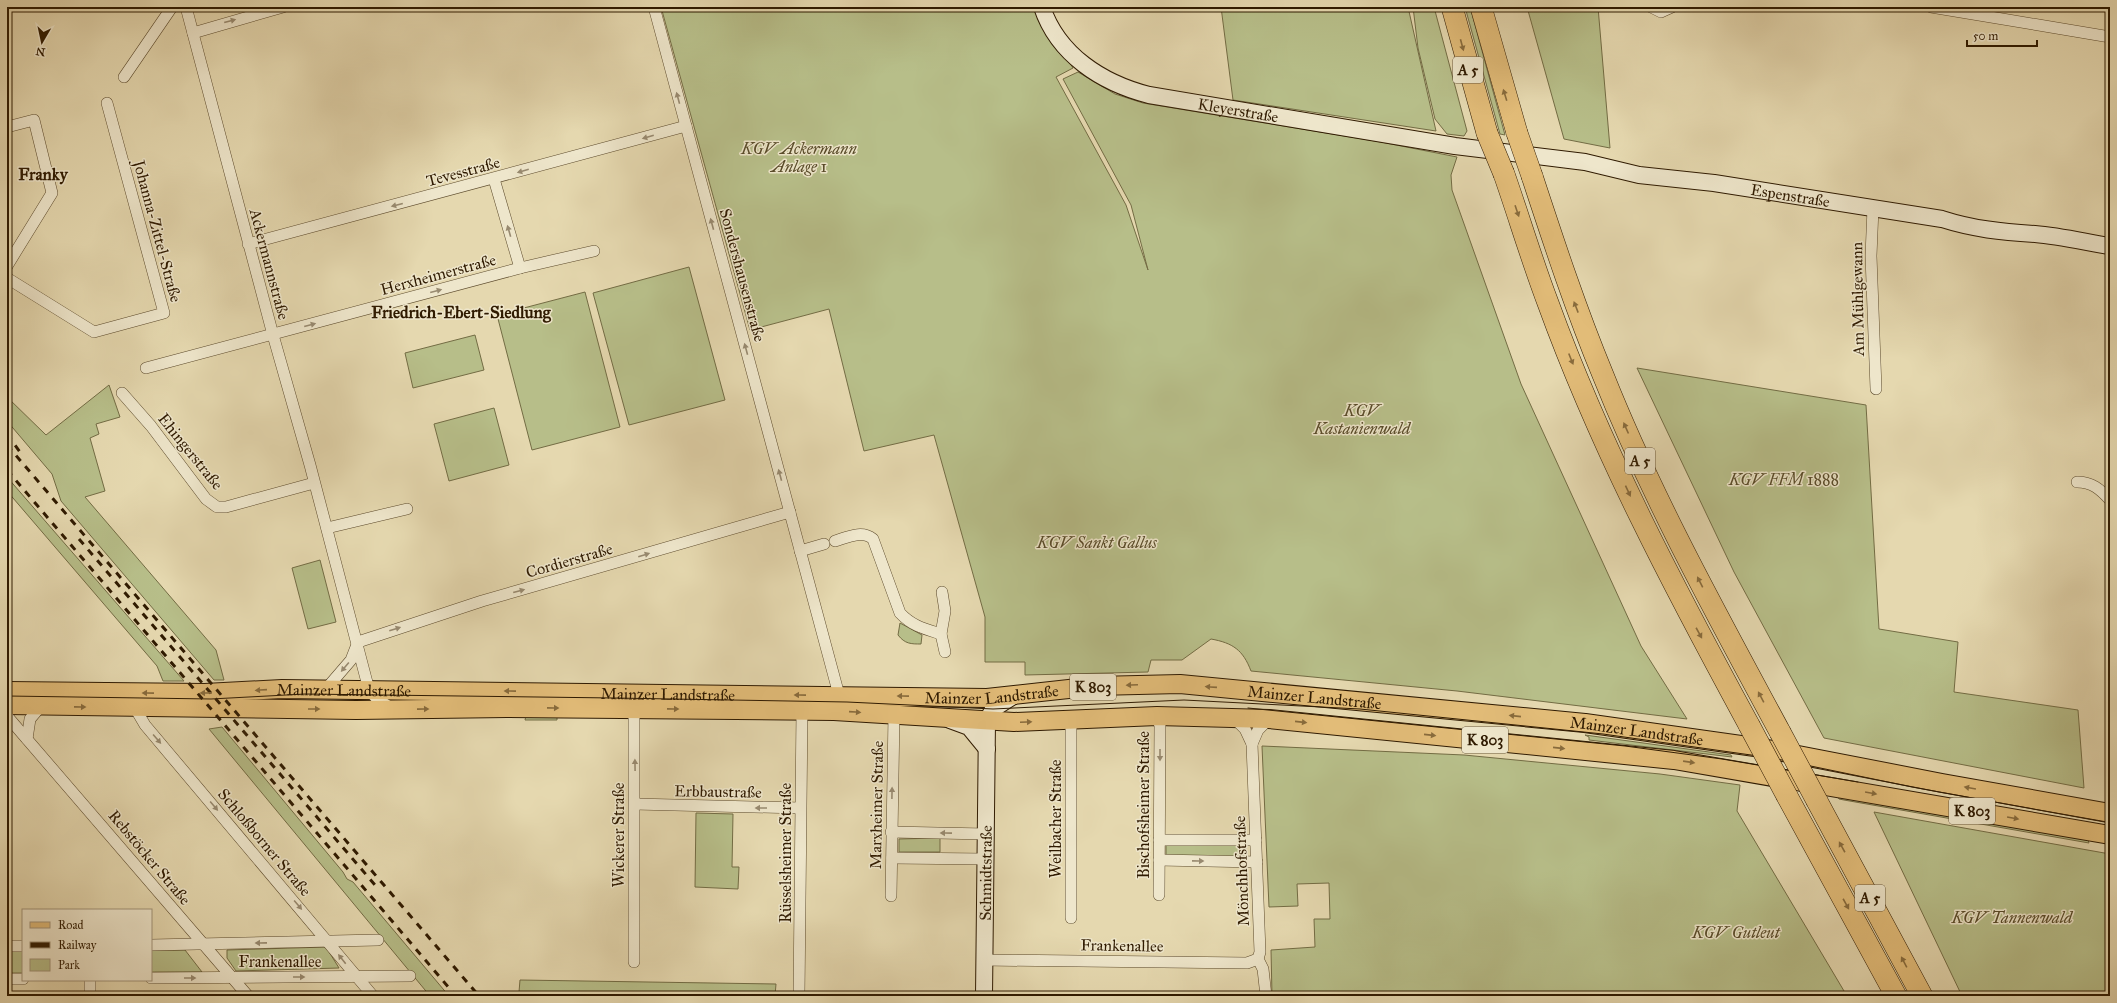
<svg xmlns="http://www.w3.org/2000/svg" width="2117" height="1003" font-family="'IM FELL Great Primer',serif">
<rect width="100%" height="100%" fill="#e5d8af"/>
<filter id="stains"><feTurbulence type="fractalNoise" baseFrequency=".005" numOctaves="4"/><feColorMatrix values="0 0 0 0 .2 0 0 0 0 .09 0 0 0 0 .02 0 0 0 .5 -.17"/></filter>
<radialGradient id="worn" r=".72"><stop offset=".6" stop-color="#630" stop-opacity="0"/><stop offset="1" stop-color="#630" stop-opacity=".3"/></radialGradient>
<g fill="#b7be89" stroke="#736c44">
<path d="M 661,7 L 1035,7 L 1073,68 L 1056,77 L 1126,205 L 1148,270 L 1131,205 L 1063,79 L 1078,72 L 1115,94 L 1143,103 L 1381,142 L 1457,157 L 1451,175 L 1452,190 L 1521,384 L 1641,646 L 1687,719 L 1457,691 L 1251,671 C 1243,650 1233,643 1211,639 L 1182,660 L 1151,660 L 1148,672 L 1025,675 L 1025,662 L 985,662 L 985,617 L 934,435 L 864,451 L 829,309 L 750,330 Z"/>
<polygon points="1221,7 1408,7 1436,131 1233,100"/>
<polygon points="1413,7 1434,7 1467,131 1464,136 1447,134 1435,119 1418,48"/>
<polygon points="1465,7 1470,7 1505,135 1500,134"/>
<polygon points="1527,7 1598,7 1610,148 1564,139"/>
<polygon points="689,267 725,400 629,425 593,293"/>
<polygon points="585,292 620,427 532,450 497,315"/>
<polygon points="475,335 484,370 413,388 405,353"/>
<polygon points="1637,368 1866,405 1879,629 1958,642 1954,692 2078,710 2084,788 1824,738 1734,572"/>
<polygon points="109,385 120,417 96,424 99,434 90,438 105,491 85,497 216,650 224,680 214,680 61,501 52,474 7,421 7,397 46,435"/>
<polygon points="494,408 509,465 449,481 434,424"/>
<polygon points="7,477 184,681 163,681 157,666 7,491"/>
<polygon points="320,560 336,622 308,629 292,568"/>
<path d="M 900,623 L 922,635 L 921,644 C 911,644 905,644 898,635 Z"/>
<polygon points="557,712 557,720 525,720 526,716"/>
<polygon points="222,727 343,872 347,879 353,882 449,996 430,996 209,729"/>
<polygon points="1585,735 1731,755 1732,757 1589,740 1589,737"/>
<polygon points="1262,746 1464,755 1660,774 1740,785 1737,811 1847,996 1272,996 1271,950 1315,947 1314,919 1330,919 1329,883 1297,884 1298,906 1269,907"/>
<polygon points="1834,791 2088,840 2089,843 1844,800 1839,799"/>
<polygon points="1874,812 2110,854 2110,996 1962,996"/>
<polygon points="696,813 733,814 732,867 739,867 738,889 695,887"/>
<polygon points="940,838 940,852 899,852 899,839"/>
<polygon points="1169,843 1242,844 1246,847 1246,856 1242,859 1170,858 1166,854 1166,846"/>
<polygon points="326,947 339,968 236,971 227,958 227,950"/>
<polygon points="151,950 185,950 202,972 151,972"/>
<rect x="7" y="951" width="16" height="22"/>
<polygon points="520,980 776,984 775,996 523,996 519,992"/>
</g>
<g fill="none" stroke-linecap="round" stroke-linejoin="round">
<defs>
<g id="street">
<polyline points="186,7 273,335 310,465 369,690 377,699 391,708"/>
<polyline points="654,7 839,695"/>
<polyline points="1651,7 1661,12 1672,7"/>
<polyline points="1931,7 2110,37"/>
<polyline points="193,33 283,7"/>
<polyline points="124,77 172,7"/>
<polyline points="7,127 34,120 52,193 7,266"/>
<polyline points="494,179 520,268"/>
<polyline points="1873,208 1871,256 1876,389"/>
<polyline points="248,244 686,126"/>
<polyline points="7,278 94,332 164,313 107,103"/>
<polyline points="146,368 520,268 594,251"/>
<polyline points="122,393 151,426 206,499 217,507 226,507 314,483"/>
<path d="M 2077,482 C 2092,482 2100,489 2110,500"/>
<polyline points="327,528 407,509"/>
<path d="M 835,541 C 848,537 862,530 873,539 L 900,613 C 912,626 925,629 941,634"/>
<polyline points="800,551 824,544"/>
<polyline points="942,592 945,611 941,634 945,652"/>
<polyline points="358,642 482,601 790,512"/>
<polyline points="326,689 351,660 358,642"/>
<polyline points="135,708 145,725 373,996"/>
<polyline points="7,716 248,996"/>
<polyline points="1157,716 1160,726 1159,895"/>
<polyline points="1234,718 1245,729 1252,744 1260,952 1258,959 1263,969 1266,996"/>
<polyline points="1071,720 1071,918"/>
<polyline points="27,739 30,719 41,706"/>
<polyline points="1252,744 1258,730 1269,719"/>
<polyline points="635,804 800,808"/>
<polyline points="891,832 985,834"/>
<polyline points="1159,840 1256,840"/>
<polyline points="892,858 985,859"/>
<polyline points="1159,860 1257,862"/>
<polyline points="891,896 894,715"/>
<polyline points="151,945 378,940"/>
<polyline points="7,946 23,946"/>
<polyline points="984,960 1247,963 1258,959"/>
<polyline points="634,962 634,709"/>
<polyline points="151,978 410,976"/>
<polyline points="7,979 23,979"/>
<polyline points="90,980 90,996"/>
<polyline points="799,996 802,711"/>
</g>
<g id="secondary">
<path id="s1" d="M 1042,7 C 1058,55 1102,83 1149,95 L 1455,146 L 1585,162 L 1639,175 L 1714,183 L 1942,219 C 1973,229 2002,232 2035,234 C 2060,236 2085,242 2110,246"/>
<polyline points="950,720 969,727 987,749"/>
<path id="s2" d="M 984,996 L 987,721 L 993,709 L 1015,695"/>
</g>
<g id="primary">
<path id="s3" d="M 7,691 L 205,693 L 282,689 L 987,698 L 1096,686 L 1180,684 L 1585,723 L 1762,748 L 1942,783 L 2110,813"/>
<polyline points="7,705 356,710 507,708 834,711 1014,722 1157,716 1269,719 1674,760 2110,835"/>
</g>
<g id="highway">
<polyline points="1452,7 1487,133"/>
<polyline points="1481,7 1517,133"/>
<path d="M 1504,174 C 1519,217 1532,261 1548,303 C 1601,449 1675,589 1749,725"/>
<path d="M 1532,176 C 1554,243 1576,310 1603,375 C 1652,498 1717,615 1780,732"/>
<polyline points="1787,796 1896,996"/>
<polyline points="1817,801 1922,996"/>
</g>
</defs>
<use href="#street" stroke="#5c4a2c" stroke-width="12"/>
<use href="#secondary" stroke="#2f1a00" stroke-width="18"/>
<use href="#primary" stroke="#2f1a00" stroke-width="20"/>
<use href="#highway" stroke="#2f1a00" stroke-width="22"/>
<use href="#street" stroke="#eee6cb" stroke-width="11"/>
<use href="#secondary" stroke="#eee6cb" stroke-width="16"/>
<use href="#primary" stroke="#e2bc78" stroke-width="18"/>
<use href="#highway" stroke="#e2bc78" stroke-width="21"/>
<g stroke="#2f1a00" stroke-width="1">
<polyline points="7,696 211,699 305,694 614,698 847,702 993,709 1184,700 1360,709 1603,734 1772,758 1912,787 2110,823"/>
<polyline points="1248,708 1625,746 1722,759 1858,782"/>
</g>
<g stroke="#2f1a00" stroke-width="3" stroke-dasharray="7 7" stroke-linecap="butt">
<polyline points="7,434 20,452"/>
<polyline points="7,445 479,996"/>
<polyline points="7,470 456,996"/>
<polyline points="79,539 375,885"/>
</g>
<defs>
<g id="highway-bridge">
<polyline points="1487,133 1504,174"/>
<polyline points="1517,133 1532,176"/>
<polyline points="1749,725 1787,796"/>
<polyline points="1780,732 1817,801"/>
</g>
</defs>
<use href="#highway-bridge" stroke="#2f1a00" stroke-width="22" stroke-linecap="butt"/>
<use href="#highway-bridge" stroke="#e2bc78" stroke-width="21"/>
</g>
<defs><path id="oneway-solid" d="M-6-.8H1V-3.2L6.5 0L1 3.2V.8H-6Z"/></defs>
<g fill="#988a70">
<use href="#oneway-solid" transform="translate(230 21) rotate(-15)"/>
<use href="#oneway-solid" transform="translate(678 98) rotate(-105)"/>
<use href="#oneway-solid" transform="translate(648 137) rotate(164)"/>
<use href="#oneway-solid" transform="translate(523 171) rotate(164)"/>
<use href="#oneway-solid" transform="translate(397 205) rotate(166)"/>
<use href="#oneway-solid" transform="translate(712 224) rotate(-105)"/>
<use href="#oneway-solid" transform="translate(509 231) rotate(-106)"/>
<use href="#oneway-solid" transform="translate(436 291) rotate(-15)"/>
<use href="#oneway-solid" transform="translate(310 325) rotate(-15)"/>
<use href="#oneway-solid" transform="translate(746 349) rotate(-105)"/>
<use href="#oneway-solid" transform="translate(780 475) rotate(-105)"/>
<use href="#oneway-solid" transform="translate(644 555) rotate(-17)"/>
<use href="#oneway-solid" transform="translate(519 591) rotate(-15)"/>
<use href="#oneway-solid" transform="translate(395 629) rotate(-18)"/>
<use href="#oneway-solid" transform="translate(345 667) rotate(130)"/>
<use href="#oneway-solid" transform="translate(157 739) rotate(49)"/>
<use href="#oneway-solid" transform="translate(1160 755) rotate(90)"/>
<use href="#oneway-solid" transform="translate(635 765) rotate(-91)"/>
<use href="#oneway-solid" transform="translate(892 793) rotate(-89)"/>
<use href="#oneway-solid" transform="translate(214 806) rotate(50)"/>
<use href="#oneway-solid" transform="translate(761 808) rotate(-180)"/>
<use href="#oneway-solid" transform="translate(946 833) rotate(-179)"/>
<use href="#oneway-solid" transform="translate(1198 861) rotate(1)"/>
<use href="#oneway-solid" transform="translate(298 905) rotate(50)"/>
<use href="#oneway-solid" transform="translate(261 943) rotate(179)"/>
<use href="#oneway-solid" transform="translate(342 959) rotate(-128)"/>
<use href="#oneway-solid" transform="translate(299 977)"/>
<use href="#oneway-solid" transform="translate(190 978)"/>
</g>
<g fill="#886b3c">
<use href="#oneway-solid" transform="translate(1462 45) rotate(75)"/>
<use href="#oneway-solid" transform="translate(1505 95) rotate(-107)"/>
<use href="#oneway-solid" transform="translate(1517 211) rotate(71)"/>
<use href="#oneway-solid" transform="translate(1576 307) rotate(-111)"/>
<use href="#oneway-solid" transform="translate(1571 359) rotate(68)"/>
<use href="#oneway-solid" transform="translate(1626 428) rotate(-114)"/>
<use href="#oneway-solid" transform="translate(1628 491) rotate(65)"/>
<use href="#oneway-solid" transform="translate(1700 582) rotate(-117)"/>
<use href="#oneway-solid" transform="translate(1699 633) rotate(61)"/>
<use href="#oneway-solid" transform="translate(1132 685) rotate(178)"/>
<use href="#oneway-solid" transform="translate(1211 687) rotate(-176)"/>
<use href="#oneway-solid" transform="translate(261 690) rotate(176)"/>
<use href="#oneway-solid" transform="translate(510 691) rotate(-179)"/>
<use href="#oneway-solid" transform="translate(148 693) rotate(-179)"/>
<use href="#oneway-solid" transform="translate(206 693) rotate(179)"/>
<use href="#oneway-solid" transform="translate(800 695) rotate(-179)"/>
<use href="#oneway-solid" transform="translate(903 696) rotate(-179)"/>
<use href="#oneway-solid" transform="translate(1761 697) rotate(-118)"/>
<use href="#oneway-solid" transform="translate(80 707) rotate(1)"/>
<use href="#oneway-solid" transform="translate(553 708) rotate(1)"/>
<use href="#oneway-solid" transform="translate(314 709)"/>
<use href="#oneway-solid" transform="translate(423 709) rotate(-1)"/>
<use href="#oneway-solid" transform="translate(673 709) rotate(1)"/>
<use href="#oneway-solid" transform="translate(855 712) rotate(4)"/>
<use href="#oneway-solid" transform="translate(1515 716) rotate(-174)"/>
<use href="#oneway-solid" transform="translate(1026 722) rotate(-2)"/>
<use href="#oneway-solid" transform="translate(1301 722) rotate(6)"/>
<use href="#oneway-solid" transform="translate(1430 735) rotate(6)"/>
<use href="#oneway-solid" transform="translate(1559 748) rotate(6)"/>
<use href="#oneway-solid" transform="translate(1689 762) rotate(8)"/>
<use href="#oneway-solid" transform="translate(1970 788) rotate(-170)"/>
<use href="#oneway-solid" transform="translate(1871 793) rotate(10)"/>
<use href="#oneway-solid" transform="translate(2013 818) rotate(10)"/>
<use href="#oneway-solid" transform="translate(1842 847) rotate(-119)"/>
<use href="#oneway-solid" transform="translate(1846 904) rotate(61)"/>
<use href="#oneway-solid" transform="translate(1904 962) rotate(-118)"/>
</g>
<g text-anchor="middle" stroke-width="3" stroke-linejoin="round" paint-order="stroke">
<g fill="#eee6cb" stroke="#68573d" stroke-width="1">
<rect x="1453" y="57" width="30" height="26" rx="3"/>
<rect x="1625" y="448" width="30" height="26" rx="3"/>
<rect x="1070" y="674" width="46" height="26" rx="3"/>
<rect x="1462" y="727" width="46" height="26" rx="3"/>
<rect x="1949" y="798" width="46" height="26" rx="3"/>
<rect x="1855" y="885" width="30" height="26" rx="3"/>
</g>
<g font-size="15" font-weight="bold" fill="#2f1a00">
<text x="1468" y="75">A 5</text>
<text x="1640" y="466">A 5</text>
<text x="1093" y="692">K 803</text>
<text x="1485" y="745">K 803</text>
<text x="1972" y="816">K 803</text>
<text x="1870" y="903">A 5</text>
</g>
<g font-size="16" fill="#2f1a00" stroke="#eee6cb">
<text dy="6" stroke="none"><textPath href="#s1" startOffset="235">Kleyerstraße</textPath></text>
<text transform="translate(463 171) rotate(-15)" y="6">Tevesstraße</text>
<text dy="6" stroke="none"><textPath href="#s1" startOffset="794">Espenstraße</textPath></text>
<text transform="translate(158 231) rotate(75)" y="6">Johanna-Zittel-Straße</text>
<text transform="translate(270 264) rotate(75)" y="6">Ackermannstraße</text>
<text transform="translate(438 274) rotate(-15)" y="6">Herxheimerstraße</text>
<text transform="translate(743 275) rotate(75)" y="6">Sondershausenstraße</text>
<text transform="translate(1857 299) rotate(-91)" y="6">Am Mühlgewann</text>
<text transform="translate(191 451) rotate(51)" y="6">Ehingerstraße</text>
<text transform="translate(569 560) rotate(-16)" y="6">Cordierstraße</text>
<text dy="6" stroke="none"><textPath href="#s3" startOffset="337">Mainzer Landstraße</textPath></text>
<text dy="6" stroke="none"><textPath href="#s3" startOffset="661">Mainzer Landstraße</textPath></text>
<text dy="6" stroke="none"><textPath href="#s3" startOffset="985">Mainzer Landstraße</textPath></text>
<text dy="6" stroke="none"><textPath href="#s3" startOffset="1309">Mainzer Landstraße</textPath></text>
<text dy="6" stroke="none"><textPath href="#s3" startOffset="1633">Mainzer Landstraße</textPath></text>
<text transform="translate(718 791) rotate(1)" y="6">Erbbaustraße</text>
<text transform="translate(876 805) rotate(-89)" y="6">Marxheimer Straße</text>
<text transform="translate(1143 805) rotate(-90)" y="6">Bischofsheimer Straße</text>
<text transform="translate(1055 819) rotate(-90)" y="6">Weilbacher Straße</text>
<text transform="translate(618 835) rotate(-90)" y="6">Wickerer Straße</text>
<text transform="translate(265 842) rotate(50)" y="6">Schloßborner Straße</text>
<text transform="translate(785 853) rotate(-90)" y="6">Rüsselsheimer Straße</text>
<text transform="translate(150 857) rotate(50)" y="6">Rebstöcker Straße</text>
<text transform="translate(1241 871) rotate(-92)" y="6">Mönchhofstraße</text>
<text dy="6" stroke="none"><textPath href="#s2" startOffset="123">Schmidtstraße</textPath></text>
<text transform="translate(1122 945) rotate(1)" y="6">Frankenallee</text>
<text x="280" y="967">Frankenallee</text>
</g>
<g font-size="16" font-style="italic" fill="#584b29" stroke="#eee6cb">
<text x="799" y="154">KGV Ackermann<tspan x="799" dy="18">Anlage 1</tspan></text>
<text x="1362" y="416">KGV<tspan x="1362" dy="18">Kastanienwald</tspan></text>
<text x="1784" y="485">KGV FFM 1888</text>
<text x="1097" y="548">KGV Sankt Gallus</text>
<text x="2012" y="923">KGV Tannenwald</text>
<text x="1736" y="938">KGV Gutleut</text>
</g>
<g font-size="17" font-weight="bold" fill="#2f1a00" stroke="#eee6cb">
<text x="43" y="180">Franky</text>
<text x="461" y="318">Friedrich-Ebert-Siedlung</text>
</g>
</g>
<rect width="2117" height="1003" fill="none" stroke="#e5d8af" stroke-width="24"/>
<rect x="8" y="8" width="2101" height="987" fill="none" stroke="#2f1a00" stroke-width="2"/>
<rect x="12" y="12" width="2093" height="979" fill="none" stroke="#2f1a00"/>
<rect x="22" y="909" width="130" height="72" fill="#eee6cb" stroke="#a2947a"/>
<rect x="30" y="922" width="20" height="6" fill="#e2bc78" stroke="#a2947a"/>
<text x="58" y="929" font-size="12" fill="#2f1a00">Road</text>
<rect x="30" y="942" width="20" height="6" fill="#2f1a00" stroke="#a2947a"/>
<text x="58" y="949" font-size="12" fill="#2f1a00">Railway</text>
<rect x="30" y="959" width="20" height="12" fill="#b7be89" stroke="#a2947a"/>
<text x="58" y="969" font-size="12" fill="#2f1a00">Park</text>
<g transform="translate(42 42) rotate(189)" stroke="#eee6cb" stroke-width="3" paint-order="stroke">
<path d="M0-3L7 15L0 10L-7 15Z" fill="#2f1a00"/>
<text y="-6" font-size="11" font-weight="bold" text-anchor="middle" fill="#2f1a00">N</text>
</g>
<path d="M1967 40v6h70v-6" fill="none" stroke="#2f1a00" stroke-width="2"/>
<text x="1973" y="40" font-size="12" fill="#2f1a00" stroke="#eee6cb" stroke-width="3" paint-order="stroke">50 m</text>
<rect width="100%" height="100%" filter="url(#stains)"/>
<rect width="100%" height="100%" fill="url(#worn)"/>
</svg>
